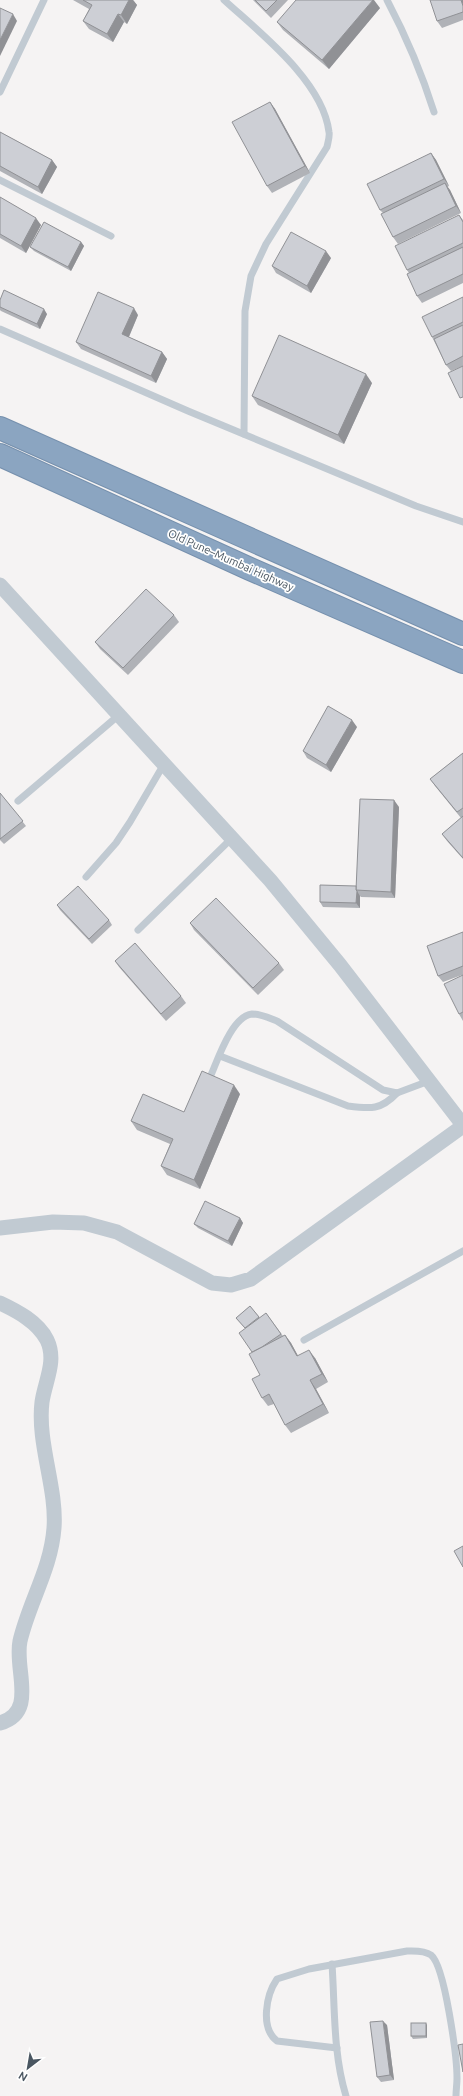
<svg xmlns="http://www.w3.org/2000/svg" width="463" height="2096" font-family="Ubuntu,sans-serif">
<rect width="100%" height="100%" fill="#f5f3f3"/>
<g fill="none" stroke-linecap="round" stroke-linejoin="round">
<defs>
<g id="highway">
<polyline points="0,428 463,634"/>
<polyline points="0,455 250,569 463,662"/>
</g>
</defs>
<use href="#highway" stroke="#7690ad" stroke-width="24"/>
<g stroke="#c1cad2" stroke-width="7">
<path d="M 224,0 C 259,32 323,81 329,132 C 330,136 328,142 327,147 L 266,244 L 251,276 L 245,311 L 244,434"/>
<path d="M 387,0 C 406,36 422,74 434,112"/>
<polyline points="0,92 44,0"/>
<polyline points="0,180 111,236"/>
<polyline points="0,329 188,411 416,506 463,522"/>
<polyline points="18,801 119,715"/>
<polyline points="86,877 116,843 130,822 164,764"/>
<polyline points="138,930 232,838"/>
<path d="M 220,1056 L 348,1106 C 371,1109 381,1110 397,1093"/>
<path d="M 211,1075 C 218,1059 232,1016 252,1014 C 261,1014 269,1018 277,1021 L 383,1090 L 397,1093 L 429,1081"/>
<polyline points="304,1340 463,1251"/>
<path d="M 332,1964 C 335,2008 333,2054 346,2096"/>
<path d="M 337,2048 L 277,2041 C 260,2028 266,1995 277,1979 L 309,1969 L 407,1951 C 414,1951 424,1950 431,1955 C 445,1966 457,2058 457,2078 C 457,2084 456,2090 456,2096"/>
</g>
<g stroke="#c1cad2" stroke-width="15">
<polyline points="0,585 270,880 340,965 463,1125"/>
<polyline points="0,1228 53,1222 84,1223 117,1232 212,1283 231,1285 251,1279 463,1126"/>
<path d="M 0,1303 C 17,1311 38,1322 47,1340 C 57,1361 45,1381 42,1402 C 37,1443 57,1488 54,1528 C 51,1569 29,1602 20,1641 C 14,1670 38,1712 0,1723"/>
</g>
<use href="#highway" stroke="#8ba5c1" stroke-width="22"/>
</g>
<g fill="#b0b2b7">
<polygon points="73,0 133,0 137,5 127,24 124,22 113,42 89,29 83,21 89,9"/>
<polygon points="253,0 288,0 271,18"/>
<polygon points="463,0 463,20 442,28 437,21"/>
<polygon points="380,8 329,69 283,30 277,22"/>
<polygon points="270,102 275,109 310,173 272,193 267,186"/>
<polygon points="0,132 52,160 57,167 42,194 0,171"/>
<polygon points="431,153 436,160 449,186 447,187 450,190 461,213 398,244 393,237 383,213 380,210"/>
<polygon points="0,197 41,225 26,253 0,238"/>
<polygon points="459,215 463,220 463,283 422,303 417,296 409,273 407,270"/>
<polygon points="81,242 84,246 71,271 34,251 30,247"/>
<polygon points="331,258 311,293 276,273 272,266"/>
<polygon points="463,297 463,366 451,371 446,365 432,337"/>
<polygon points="0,300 47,314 40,329 1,311 0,310"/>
<polygon points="138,315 129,337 162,352 167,359 156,383 81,349 76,342"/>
<polygon points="372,383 344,444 258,405 252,396"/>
<polygon points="174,615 179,622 128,675 100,649 95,642"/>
<polygon points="357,727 331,772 307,758 303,751"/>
<polygon points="463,753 463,859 447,841 442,834 461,818 435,786 430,779"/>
<polygon points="0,793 26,826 4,844 0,840"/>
<polygon points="399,807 395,898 361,897 360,896 360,908 323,907 320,902 356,886"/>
<polygon points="57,905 109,920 112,925 92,944 60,910"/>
<polygon points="190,923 279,963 284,970 258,995 194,930"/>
<polygon points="463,932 463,1021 459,1014 462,975 443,982 438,976"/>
<polygon points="115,961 181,996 186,1003 166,1021 119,967"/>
<polygon points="240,1094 200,1189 167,1175 161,1166 170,1144 137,1130 131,1121 184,1112"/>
<polygon points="240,1218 243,1223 232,1246 198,1228 194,1224"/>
<polygon points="250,1306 260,1318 266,1313 283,1336 285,1335 291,1343 298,1356 315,1358 328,1382 316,1389 329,1413 291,1433 285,1425 274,1404 268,1406 262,1398 260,1375 245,1328 236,1318"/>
<polygon points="387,2025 394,2080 381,2082 377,2077"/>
<polygon points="427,2025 427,2038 413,2039 411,2036"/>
</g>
<g fill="#909195">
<polygon points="129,0 133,0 137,5 127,24 121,15"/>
<polygon points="373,0 374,0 380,8 329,69 322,60"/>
<polygon points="461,0 463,0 463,6"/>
<polygon points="13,14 17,21 0,56 0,40"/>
<polygon points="118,14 124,22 113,42 107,34"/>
<polygon points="270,102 275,109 310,173 305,166"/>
<polygon points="431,153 436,160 449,186 444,179"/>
<polygon points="52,160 57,167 42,194 38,187"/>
<polygon points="445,183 450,190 461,213 456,206"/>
<polygon points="36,218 41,225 26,253 21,246"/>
<polygon points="81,242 84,246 71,271 68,267"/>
<polygon points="326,251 331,258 311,293 307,286"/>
<polygon points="134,308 138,315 127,341 122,334"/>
<polygon points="44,309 47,314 40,329 37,324"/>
<polygon points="162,352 167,359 156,383 151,376"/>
<polygon points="366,374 372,383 344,444 338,435"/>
<polygon points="352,720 357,727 331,772 326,765"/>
<polygon points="394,800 399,807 395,898 391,892"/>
<polygon points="357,891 360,896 360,908 356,903"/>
<polygon points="234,1085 240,1094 200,1189 194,1180"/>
<polygon points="240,1218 243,1223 232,1246 228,1241"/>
<polygon points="285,1335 291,1343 303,1365 297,1356"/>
<polygon points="309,1350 315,1358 328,1382 322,1374"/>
<polygon points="310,1380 316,1389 329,1413 323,1404"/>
<polygon points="383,2021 387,2025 394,2080 390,2075"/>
<polygon points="426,2023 427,2025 427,2038 426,2036"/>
</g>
<g fill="#cdcfd5" stroke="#909195">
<polygon points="83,0 129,0 121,15 118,14 107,34 83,21 92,5"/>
<polygon points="255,0 277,0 266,11"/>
<polygon points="296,0 373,0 322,60 277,22"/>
<polygon points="430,0 461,0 463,6 463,12 437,21"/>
<polygon points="0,8 13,14 0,40"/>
<polygon points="270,102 305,166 267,186 232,122"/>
<polygon points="0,132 52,160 38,187 0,166"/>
<polygon points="431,153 444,179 380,210 367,184"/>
<polygon points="445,183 456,206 393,237 381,214"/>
<polygon points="0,197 36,218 21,246 0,234"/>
<polygon points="459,215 463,222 463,243 407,270 395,246"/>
<polygon points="44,222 81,242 68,267 30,247"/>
<polygon points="291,232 326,251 307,286 272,266"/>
<polygon points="463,247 463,274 417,296 407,274"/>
<polygon points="4,290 44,309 37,324 0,307 0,300"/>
<polygon points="98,292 134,308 122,334 162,352 151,376 76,342"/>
<polygon points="463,297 463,322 432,337 422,317"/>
<polygon points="463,325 463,356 446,365 434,339"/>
<polygon points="279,335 366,374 338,435 252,396"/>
<polygon points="463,366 463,397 460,398 448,373"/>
<polygon points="146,589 174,615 123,668 95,642"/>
<polygon points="328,706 352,720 326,765 303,751"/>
<polygon points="463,753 463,808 457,812 430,779"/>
<polygon points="0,793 23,821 0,839"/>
<polygon points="360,799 394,800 391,892 356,890"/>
<polygon points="463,816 463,858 442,834"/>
<polygon points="320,885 356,886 356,890 357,891 356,903 320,902"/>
<polygon points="78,886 109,920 89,939 57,905"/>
<polygon points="216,898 279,963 253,988 190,923"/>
<polygon points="463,932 463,966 438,976 427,946"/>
<polygon points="135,943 181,996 161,1014 115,961"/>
<polygon points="463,975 463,1012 459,1014 444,984"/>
<polygon points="202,1071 234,1085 194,1180 161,1166 173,1139 131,1121 143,1094 184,1112"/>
<polygon points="205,1201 240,1218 228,1241 194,1224"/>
<polygon points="250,1306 259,1317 245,1328 236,1318"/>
<polygon points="266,1313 281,1334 262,1347 252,1352 239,1333"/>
<polygon points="285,1335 297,1356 309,1350 322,1374 310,1380 323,1404 285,1425 269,1394 262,1398 252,1379 260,1375 249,1354"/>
<polygon points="463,1546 463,1567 454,1551"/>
<polygon points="383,2021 390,2075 377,2077 370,2022"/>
<rect x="411" y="2023" width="15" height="13"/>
<polygon points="463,2044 463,2072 458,2045"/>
</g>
<g text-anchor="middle" stroke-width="3.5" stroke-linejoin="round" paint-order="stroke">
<g font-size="11" fill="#4a5661" stroke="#fff">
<text transform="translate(231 560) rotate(24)" y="4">Old Pune–Mumbai Highway</text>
</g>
</g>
<g transform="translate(28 2068) rotate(211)" stroke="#ffffff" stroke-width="3" paint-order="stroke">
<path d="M0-3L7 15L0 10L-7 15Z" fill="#4a5661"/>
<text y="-6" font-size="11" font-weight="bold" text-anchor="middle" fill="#4a5661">N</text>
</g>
</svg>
